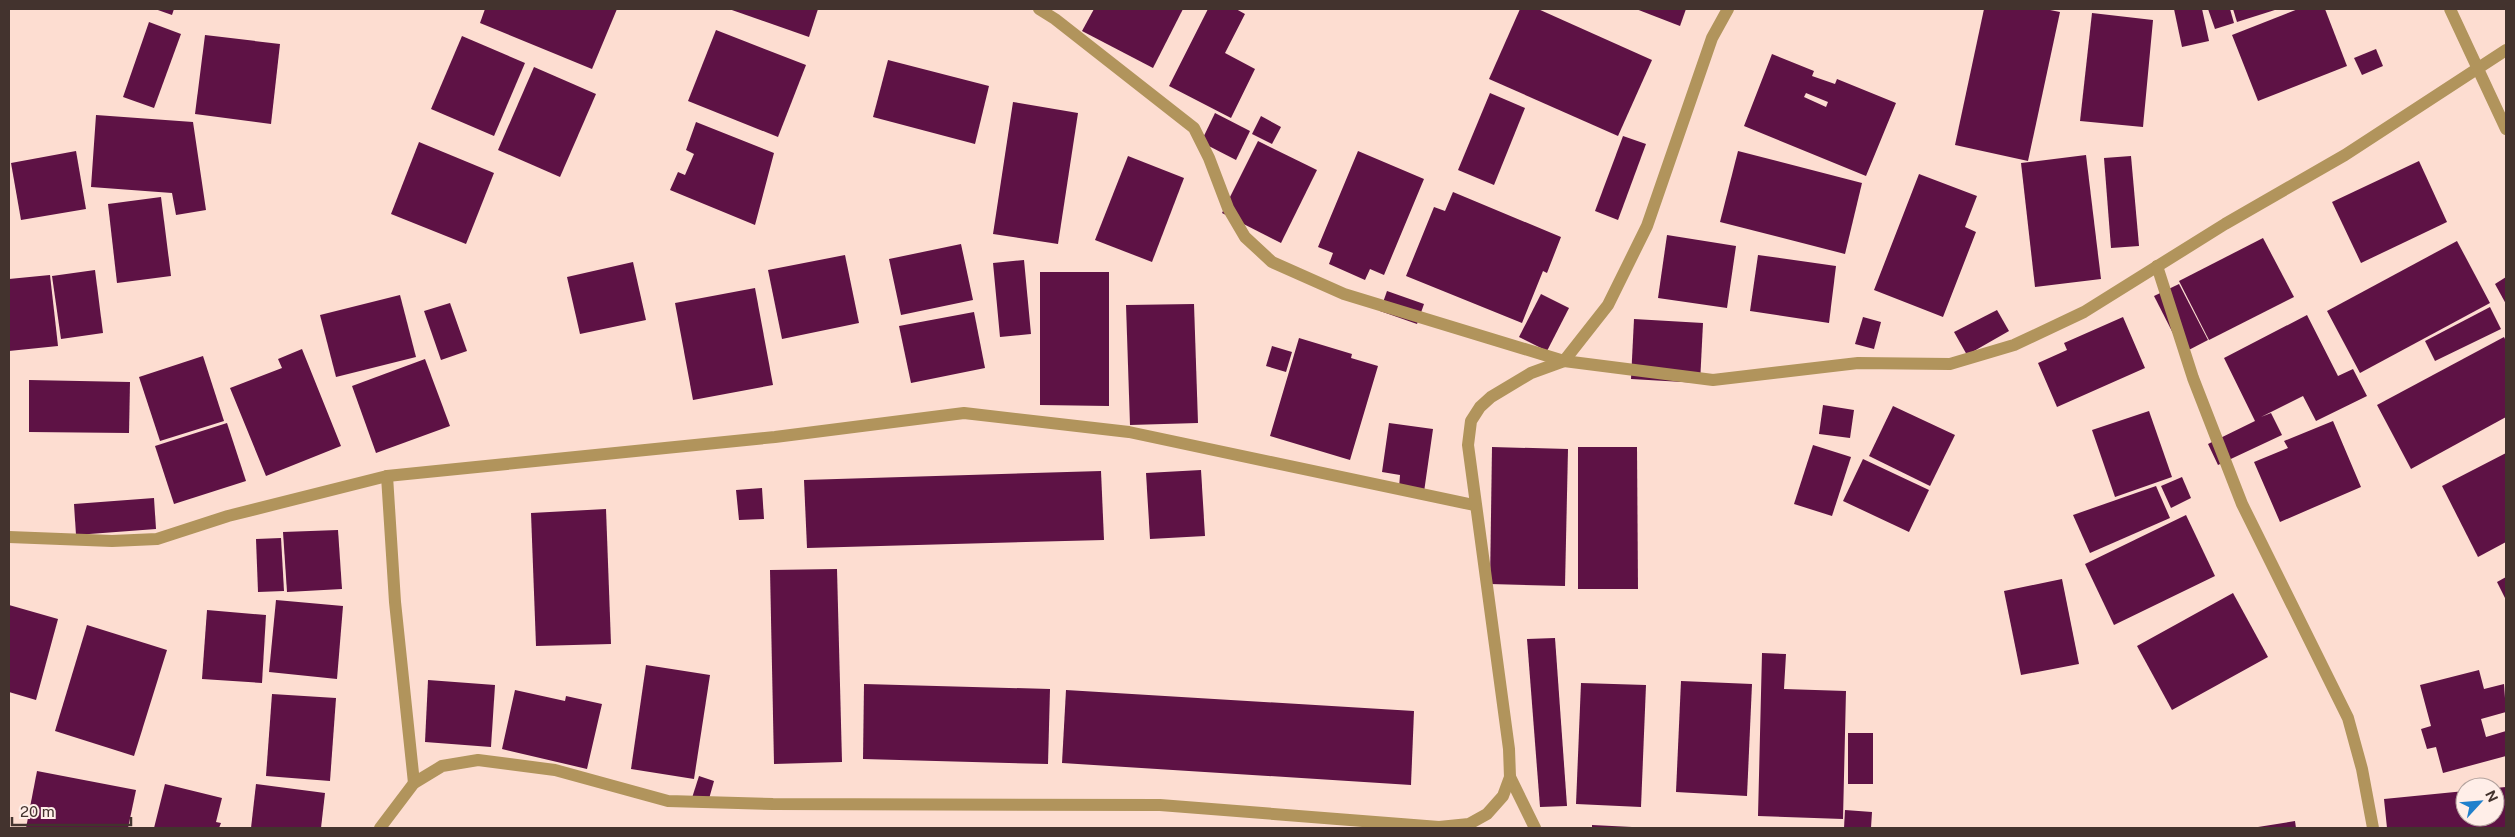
<svg xmlns="http://www.w3.org/2000/svg" width="2515" height="837" font-family="'Public Sans',sans-serif">
<rect width="100%" height="100%" fill="#fdddd1"/>
<g fill="#5e1245" fill-rule="evenodd">
<polygon points="155,9 174,9 172,15"/>
<polygon points="485,9 617,9 592,69 480,23"/>
<polygon points="729,9 818,9 809,37"/>
<polygon points="1094,9 1183,9 1153,68 1082,31"/>
<polygon points="1208,9 1236,9 1245,14 1225,53 1255,69 1231,118 1169,86"/>
<polygon points="1520,9 1538,9 1652,60 1618,136 1489,79"/>
<polygon points="1636,9 1686,9 1680,26"/>
<polygon points="1984,9 2045,9 2060,12 2028,161 1955,145"/>
<polygon points="2174,9 2202,9 2209,41 2182,47"/>
<polygon points="2208,9 2230,9 2234,23 2215,29"/>
<polygon points="2233,9 2278,9 2237,22"/>
<polygon points="2298,9 2325,9 2347,66 2258,101 2232,35"/>
<polygon points="2092,13 2153,20 2143,127 2080,121"/>
<polygon points="149,22 181,34 154,108 123,97"/>
<polygon points="716,30 806,65 778,137 688,101"/>
<polygon points="205,35 280,44 271,124 195,114"/>
<polygon points="462,36 525,63 494,136 431,109"/>
<polygon points="2376,49 2383,66 2362,75 2354,58"/>
<path d="M 1772,54 L 1814,71 L 1812,76 L 1835,84 L 1837,79 L 1896,103 L 1866,176 L 1744,126 ZM 1806,93 L 1828,102 L 1826,107 L 1804,97 Z"/>
<polygon points="888,60 989,86 975,144 873,117"/>
<polygon points="534,67 596,94 560,177 498,150"/>
<polygon points="1490,93 1525,108 1494,185 1458,170"/>
<polygon points="1013,102 1078,113 1058,244 993,234"/>
<polygon points="1215,113 1250,131 1236,160 1201,142"/>
<polygon points="96,115 193,122 206,210 176,215 172,193 91,187"/>
<polygon points="1261,116 1281,127 1272,144 1252,134"/>
<polygon points="696,122 774,153 755,225 670,190 678,172 685,175 694,154 686,150"/>
<polygon points="1623,136 1646,144 1618,220 1595,211"/>
<polygon points="1258,141 1317,170 1281,243 1222,213"/>
<polygon points="419,142 494,173 466,244 391,214"/>
<polygon points="76,151 86,209 21,220 11,163"/>
<polygon points="1358,151 1424,179 1384,275 1370,269 1365,280 1329,264 1333,253 1318,247"/>
<polygon points="1738,151 1862,183 1845,254 1720,222"/>
<polygon points="2086,155 2101,279 2035,287 2021,163"/>
<polygon points="1128,156 1184,178 1152,262 1095,240"/>
<polygon points="2131,156 2139,246 2111,248 2104,158"/>
<polygon points="2419,161 2447,222 2361,263 2332,202"/>
<polygon points="1919,174 1977,196 1965,227 1976,232 1943,317 1874,290"/>
<polygon points="1453,192 1561,237 1547,273 1543,271 1522,323 1406,276 1434,207 1445,211"/>
<polygon points="161,197 171,276 117,283 108,204"/>
<polygon points="1667,235 1736,246 1727,308 1658,298"/>
<polygon points="2263,238 2294,297 2209,340 2179,281"/>
<polygon points="2457,241 2490,303 2360,373 2327,311"/>
<polygon points="961,244 973,300 901,315 889,259"/>
<polygon points="845,255 859,323 782,339 768,270"/>
<polygon points="1758,255 1836,266 1829,323 1750,311"/>
<polygon points="1024,260 1031,334 1000,337 993,263"/>
<polygon points="633,262 646,320 580,334 567,277"/>
<polygon points="95,270 103,333 61,339 52,276"/>
<polygon points="1040,272 1109,272 1109,406 1040,405"/>
<polygon points="50,275 58,346 9,351 9,279"/>
<polygon points="2506,277 2506,304 2495,284"/>
<polygon points="2179,284 2208,340 2183,353 2154,296"/>
<polygon points="755,288 773,385 693,400 675,303"/>
<polygon points="1387,291 1424,304 1417,324 1380,311"/>
<polygon points="1541,294 1569,308 1547,351 1519,337"/>
<polygon points="400,295 416,357 336,377 320,315"/>
<polygon points="450,303 467,351 441,360 424,311"/>
<polygon points="1194,304 1198,423 1130,425 1126,305"/>
<polygon points="2490,307 2501,329 2435,361 2425,341"/>
<polygon points="1997,310 2009,331 1967,355 1954,332"/>
<polygon points="974,312 985,368 911,383 899,326"/>
<polygon points="2307,315 2338,376 2353,369 2367,396 2316,421 2303,396 2261,417 2271,413 2282,435 2218,465 2208,444 2255,421 2224,358"/>
<polygon points="1863,317 1881,322 1874,349 1855,344"/>
<polygon points="2123,317 2145,368 2057,407 2038,363 2067,350 2064,343"/>
<polygon points="1634,319 1703,323 1700,383 1631,379"/>
<polygon points="2504,337 2506,341 2506,417 2411,469 2377,405"/>
<polygon points="1299,338 1352,354 1351,358 1378,366 1350,460 1270,436"/>
<polygon points="1272,346 1292,352 1286,372 1266,366"/>
<polygon points="302,349 341,446 266,476 230,388 282,368 278,359"/>
<polygon points="203,356 224,421 160,441 139,377"/>
<polygon points="425,359 450,426 376,453 352,386"/>
<polygon points="29,380 130,382 129,433 29,432"/>
<polygon points="1823,405 1854,410 1850,438 1819,434"/>
<polygon points="1893,406 1955,435 1930,486 1869,456"/>
<polygon points="2149,411 2172,477 2115,497 2092,430"/>
<polygon points="2333,421 2361,487 2280,522 2254,462 2288,448 2284,441"/>
<polygon points="227,423 246,481 174,504 155,446"/>
<polygon points="1389,423 1433,429 1424,492 1399,488 1400,475 1382,472"/>
<polygon points="1813,445 1851,457 1832,516 1794,504"/>
<polygon points="1492,447 1568,449 1565,586 1490,584"/>
<polygon points="1578,447 1637,447 1638,589 1578,589"/>
<polygon points="2506,453 2506,542 2478,557 2442,486"/>
<polygon points="1863,459 1929,490 1909,532 1843,501"/>
<polygon points="1201,470 1205,536 1150,539 1146,473"/>
<polygon points="1101,471 1104,540 807,548 804,480"/>
<polygon points="2182,477 2191,498 2171,508 2161,486"/>
<polygon points="2156,486 2170,518 2090,553 2073,515"/>
<polygon points="762,488 764,519 739,520 736,490"/>
<polygon points="154,498 156,529 76,535 74,504"/>
<polygon points="606,509 611,644 536,646 531,513"/>
<polygon points="2186,515 2215,576 2114,625 2085,564"/>
<polygon points="338,530 342,589 287,592 283,532"/>
<polygon points="281,538 284,591 258,592 256,539"/>
<polygon points="837,569 842,762 774,764 770,570"/>
<polygon points="2506,577 2506,600 2497,582"/>
<polygon points="2062,579 2079,664 2021,675 2004,591"/>
<polygon points="2233,593 2268,657 2172,710 2137,646"/>
<polygon points="276,600 343,606 337,679 269,672"/>
<polygon points="9,605 58,619 36,700 9,692"/>
<polygon points="207,610 266,615 262,683 202,679"/>
<polygon points="87,625 167,650 134,756 55,731"/>
<polygon points="1555,638 1567,806 1540,807 1527,639"/>
<polygon points="1762,653 1786,654 1784,689 1846,691 1843,819 1758,816"/>
<polygon points="646,665 710,675 694,779 631,769"/>
<polygon points="2479,670 2484,689 2504,684 2506,712 2481,719 2486,737 2506,731 2506,756 2443,773 2436,747 2427,749 2421,729 2431,726 2420,685"/>
<polygon points="428,680 495,685 491,747 425,742"/>
<polygon points="1681,681 1752,684 1747,796 1676,792"/>
<polygon points="1581,683 1646,685 1641,807 1576,804"/>
<polygon points="864,684 1050,689 1048,764 863,759"/>
<polygon points="515,690 565,701 566,696 602,704 587,769 502,749"/>
<polygon points="1066,690 1414,711 1411,785 1062,763"/>
<polygon points="272,694 336,698 330,781 266,776"/>
<rect x="1848" y="733" width="25" height="51"/>
<polygon points="37,771 136,790 128,828 26,828"/>
<polygon points="699,776 714,781 707,806 691,801"/>
<polygon points="165,784 222,798 216,822 221,823 219,828 154,828"/>
<polygon points="256,784 325,793 321,828 251,828"/>
<polygon points="2506,787 2506,828 2387,828 2384,799 2465,791 2465,817 2495,817 2495,788"/>
<polygon points="1845,810 1872,812 1871,828 1844,828"/>
<polygon points="2295,821 2296,828 2258,828 2258,827"/>
<polygon points="1592,825 1632,827 1632,828 1592,828"/>
</g>
<g fill="none" stroke-linecap="round" stroke-linejoin="round">
<g stroke="#b1945c" stroke-width="12">
<polyline points="1039,9 1055,19 1194,128 1209,158 1228,208 1245,237 1272,262 1344,294 1564,361 1713,380 1858,363 1950,364 2014,345 2084,312 2225,224 2345,155 2506,50"/>
<polyline points="2450,9 2506,129"/>
<polyline points="2157,266 2193,378 2242,504 2348,718 2362,769 2373,828"/>
<polyline points="387,476 395,602 414,783"/>
<polyline points="9,537 112,541 157,539 228,516 387,476 775,437 964,413 1129,432 1474,505"/>
<polyline points="1510,777 1535,828"/>
<polyline points="380,828 414,783 442,766 478,760 555,770 668,801 773,804 1160,805 1439,827 1469,824 1487,814 1503,796 1510,777 1509,749 1468,445 1471,421 1480,407 1491,397 1531,373 1564,361 1608,305 1647,226 1712,38 1728,9"/>
</g>
</g>
<rect width="2515" height="837" fill="none" stroke="#43332e" stroke-width="20"/>
<g transform="translate(2480 802) rotate(64)"><circle r="24" fill="#ffeee8" stroke="#b4a39e"/>
<path d="M0-4L9 19L0 12L-9 19Z" fill="#2080cc"/>
<text y="-8" font-size="14" font-weight="bold" text-anchor="middle" fill="#43332e">N</text>
</g>
<path d="M12 817v8h119v-8" fill="none" stroke="#43332e" stroke-width="2.5"/>
<text x="20" y="817" font-size="15" fill="#43332e" stroke="#ffeee8" stroke-width="4" paint-order="stroke">20 m</text>
</svg>
